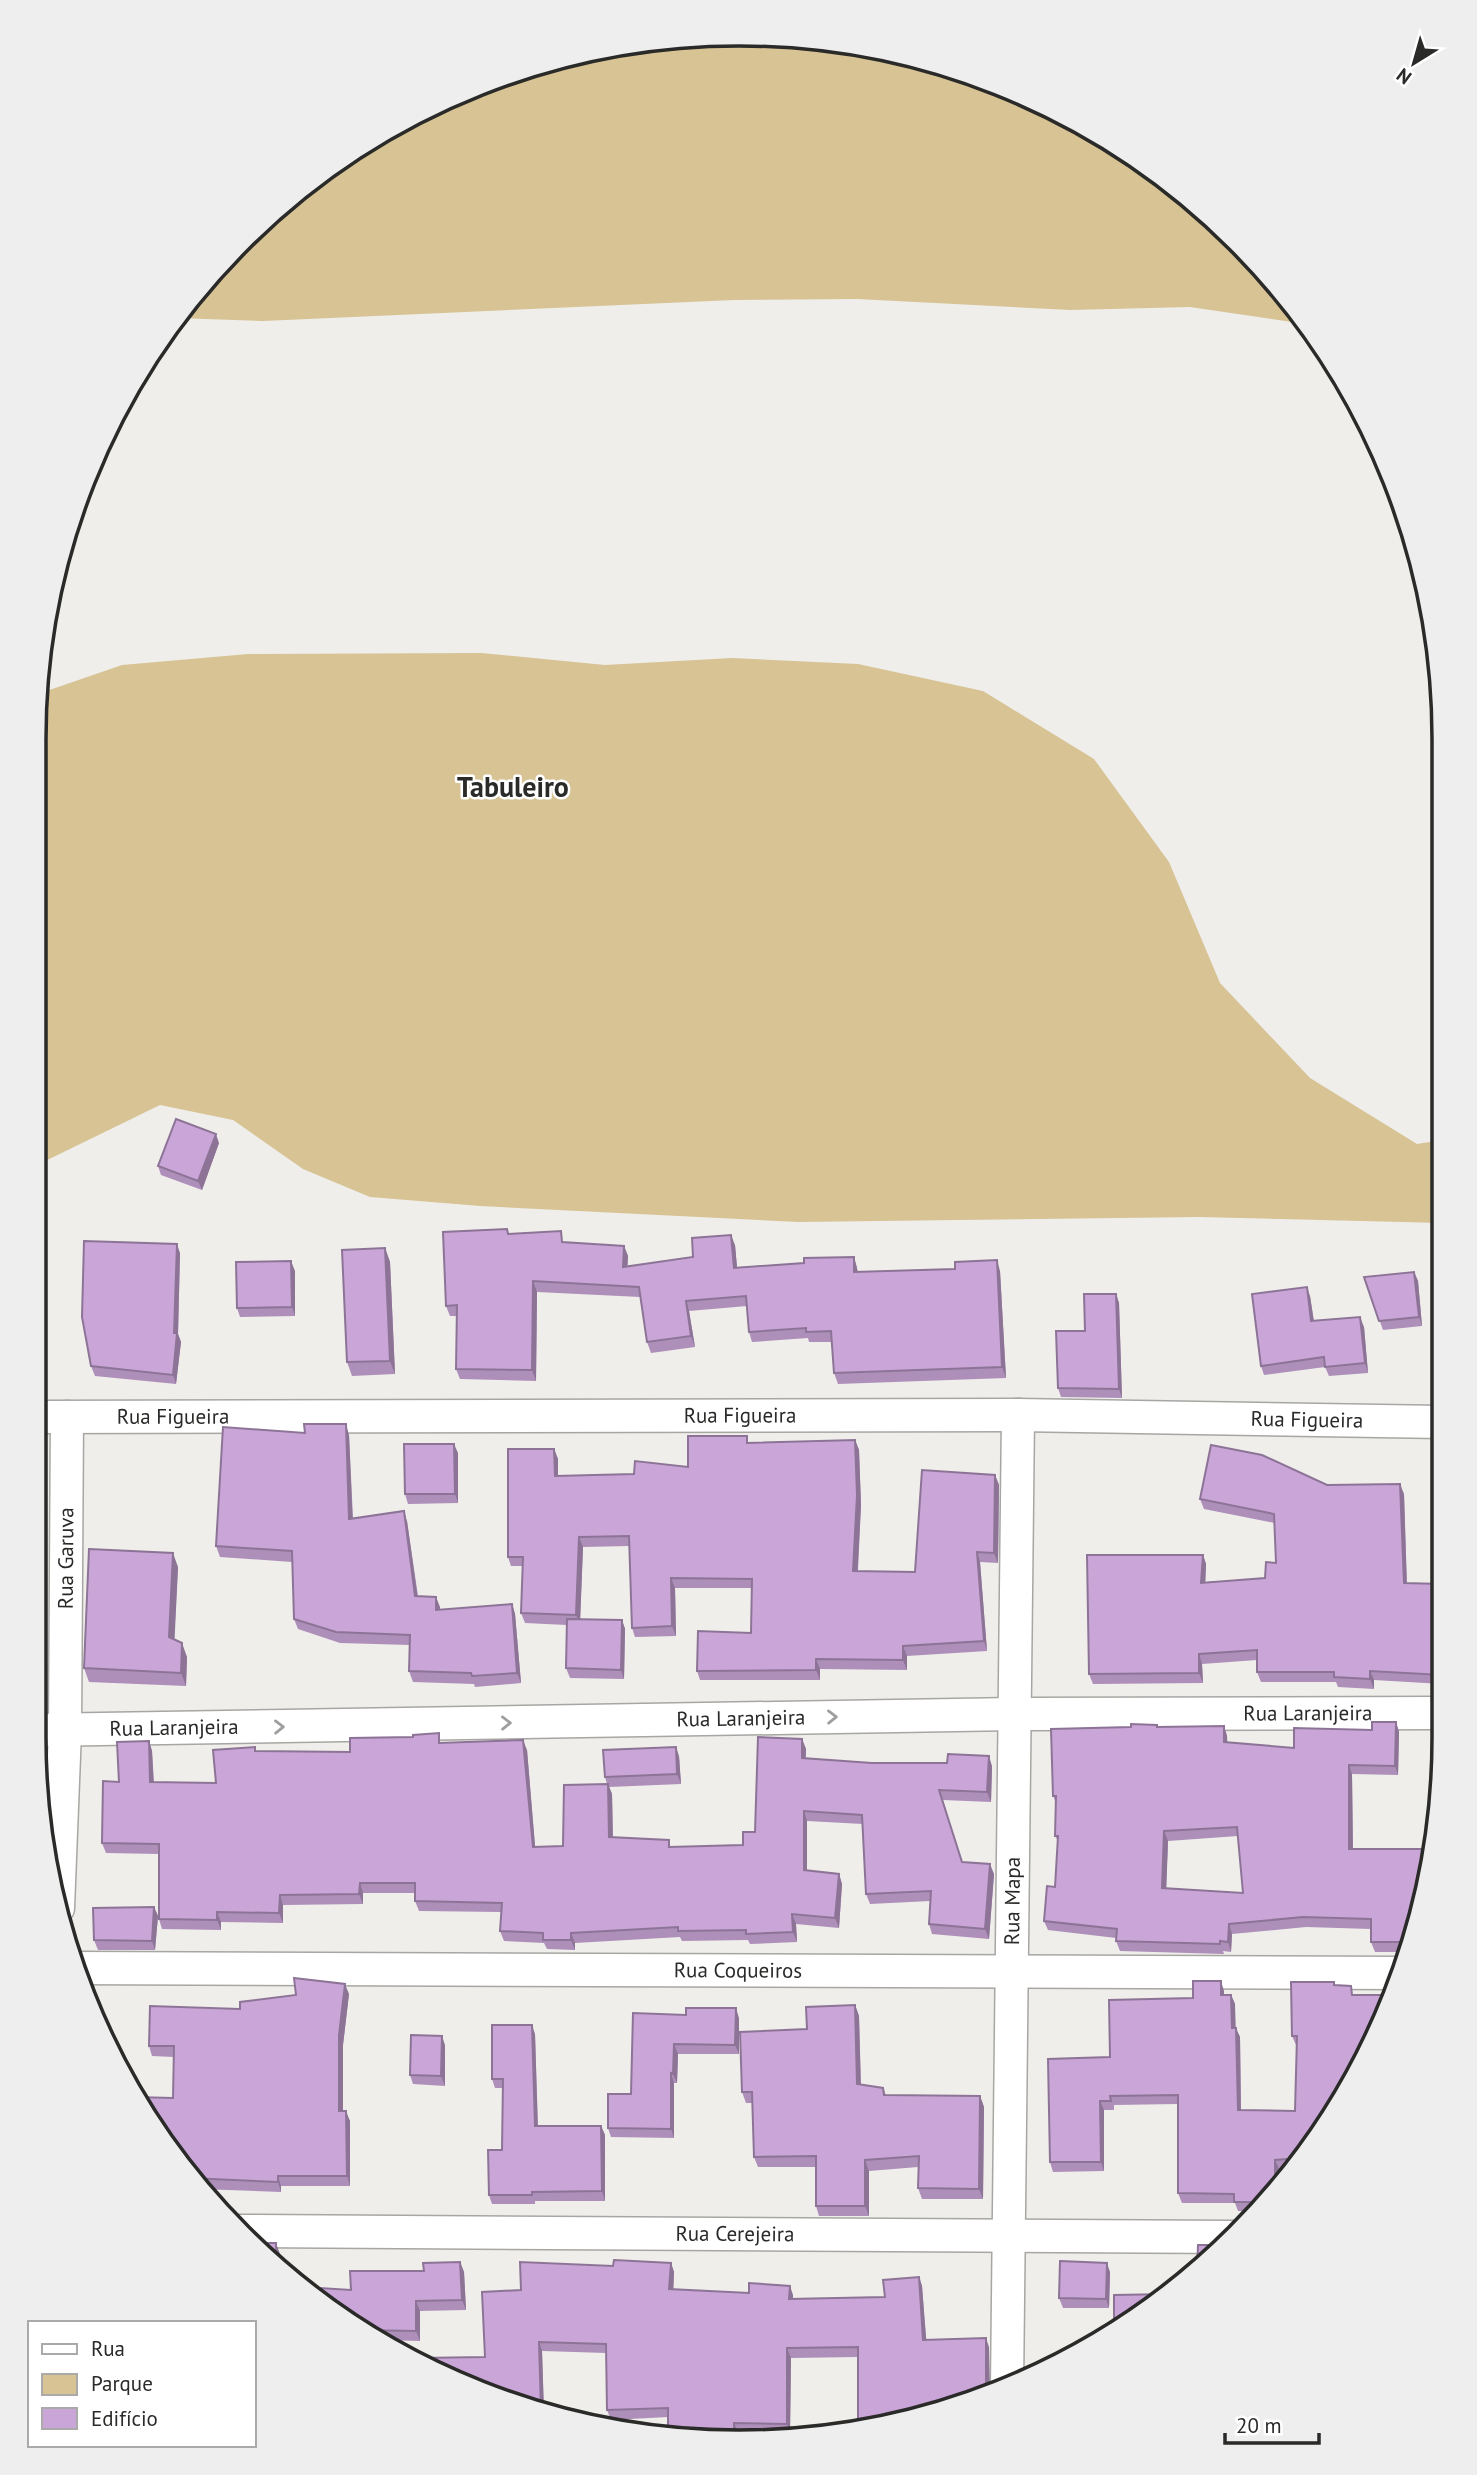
<svg xmlns="http://www.w3.org/2000/svg" width="1477" height="2475" font-family="'PT Sans',sans-serif">
<rect width="100%" height="100%" fill="#efeeeb"/>
<g fill="#d7c394">
<polygon points="739,33 876,47 1009,87 1131,152 1268,273 1305,324 1190,307 1070,310 857,299 734,300 263,321 176,318 240,240 347,152 469,87 601,47"/>
<polygon points="481,653 605,665 732,658 858,664 983,691 1094,759 1169,862 1220,983 1310,1078 1417,1144 1442,1140 1442,1223 1199,1217 798,1222 480,1206 370,1197 303,1169 233,1120 160,1105 37,1165 35,695 122,665 248,654"/>
</g>
<g fill="none" stroke-linecap="round" stroke-linejoin="round">
<defs>
<g id="street">
<path id="s1" d="M 38,1417 L 1018,1415 L 1442,1422"/>
<path id="s2" d="M 39,1730 L 1015,1714 L 1442,1713"/>
<path id="s3" d="M 58,1908 L 65,1731 L 67,1417"/>
<path id="s4" d="M 73,1968 L 1402,1973"/>
<path id="s5" d="M 236,2231 L 1235,2237"/>
<path id="s6" d="M 1007,2387 L 1018,1415"/>
</g>
</defs>
<use href="#street" stroke="#a7a6a3" stroke-width="35"/>
<use href="#street" stroke="#fff" stroke-width="32"/>
</g>
<g fill="#ae8fba" fill-rule="evenodd">
<polygon points="219,1143 202,1190 161,1175 158,1166"/>
<polygon points="507,1229 509,1234 565,1242 624,1246 628,1256 627,1267 693,1257 735,1245 737,1267 804,1263 854,1257 857,1268 858,1272 1000,1271 1006,1378 838,1384 834,1373 832,1342 809,1342 808,1338 752,1342 749,1332 747,1306 689,1311 695,1347 651,1353 647,1342 640,1297 537,1292 536,1381 460,1379 456,1369 456,1316 450,1316 446,1306"/>
<polygon points="385,1248 390,1262 395,1374 352,1376 347,1362"/>
<polygon points="180,1253 178,1334 181,1342 176,1384 95,1376 91,1366"/>
<polygon points="295,1271 295,1316 240,1317 237,1308"/>
<polygon points="1414,1272 1418,1281 1422,1326 1383,1330 1364,1277"/>
<polygon points="1116,1294 1119,1303 1122,1398 1061,1397 1058,1388 1085,1331"/>
<polygon points="1310,1296 1314,1321 1364,1327 1368,1373 1329,1376 1325,1367 1264,1375 1261,1366"/>
<polygon points="305,1433 349,1435 353,1518 407,1521 418,1596 436,1597 440,1610 512,1604 515,1614 521,1683 475,1687 474,1684 413,1682 409,1671 410,1645 340,1643 298,1629 294,1619 292,1562 220,1557 216,1546"/>
<polygon points="855,1440 859,1450 861,1505 858,1571 915,1572 995,1475 999,1485 998,1563 980,1562 987,1651 907,1656 907,1670 820,1669 820,1680 700,1680 697,1671 751,1633 752,1588 675,1588 676,1636 635,1637 632,1628 629,1546 583,1547 580,1619 622,1620 625,1629 624,1679 570,1678 566,1668 567,1625 525,1623 521,1613 523,1566 511,1566 508,1557 554,1449 558,1459 558,1476 634,1474 688,1467 749,1443"/>
<polygon points="458,1453 458,1503 408,1504 405,1494"/>
<polygon points="1327,1485 1404,1494 1407,1583 1442,1584 1442,1684 1374,1680 1374,1689 1338,1687 1336,1682 1261,1682 1257,1672 1257,1660 1202,1664 1203,1683 1093,1684 1089,1674 1203,1555 1206,1564 1205,1582 1265,1578 1276,1563 1275,1523 1204,1509 1200,1499"/>
<polygon points="178,1567 174,1640 187,1657 186,1686 89,1682 84,1668"/>
<path d="M 1396,1722 L 1399,1732 L 1398,1775 L 1352,1774 L 1353,1849 L 1429,1849 L 1409,1952 L 1375,1952 L 1371,1942 L 1371,1929 L 1306,1927 L 1232,1934 L 1231,1952 L 1223,1951 L 1224,1954 L 1120,1951 L 1116,1941 L 1116,1938 L 1048,1930 L 1044,1921 L 1055,1887 L 1058,1841 L 1055,1836 L 1056,1803 L 1053,1796 L 1131,1727 L 1224,1726 L 1227,1736 L 1227,1743 L 1294,1748 L 1372,1730 ZM 1238,1836 L 1243,1893 L 1166,1888 L 1168,1841 Z"/>
<polygon points="802,1739 806,1749 806,1759 872,1763 992,1766 991,1802 943,1800 962,1862 994,1874 989,1939 932,1934 929,1924 930,1901 870,1904 866,1894 863,1824 807,1821 807,1871 839,1874 842,1884 839,1928 796,1924 797,1942 750,1944 748,1940 682,1941 680,1937 575,1943 575,1950 547,1949 544,1943 504,1941 500,1931 501,1912 419,1911 415,1901 415,1893 363,1893 363,1904 283,1905 283,1923 221,1922 221,1930 162,1929 159,1919 159,1854 106,1853 102,1843 119,1782 149,1741 152,1751 154,1782 216,1783 256,1751 350,1752 442,1743 527,1750 535,1847 563,1846 607,1784 605,1777 679,1756 681,1784 609,1787 612,1794 613,1837 672,1847 743,1845 755,1832"/>
<polygon points="154,1907 158,1916 155,1950 98,1950 94,1940"/>
<polygon points="1334,1982 1335,1985 1325,2129 1293,2168 1279,2169 1278,2185 1257,2211 1238,2211 1235,2203 1182,2203 1178,2193 1178,2104 1114,2105 1114,2110 1104,2110 1104,2171 1053,2172 1050,2162 1110,2057 1193,1998 1224,1991 1224,1995 1231,1995 1235,2004 1235,2028 1240,2037 1241,2110 1295,2111 1297,2045 1296,2045 1292,2036"/>
<polygon points="349,1994 343,2045 343,2111 350,2121 350,2186 281,2186 281,2192 199,2189 179,2166 173,2098 174,2057 152,2056 149,2046 240,2009"/>
<polygon points="855,2005 859,2016 861,2085 883,2088 886,2095 980,2096 984,2107 983,2199 922,2199 918,2188 918,2167 869,2171 869,2216 819,2216 816,2206 816,2167 758,2167 754,2157 753,2103 746,2103 742,2092 807,2029"/>
<polygon points="633,2013 739,2018 739,2054 678,2054 677,2083 674,2083 674,2138 611,2137 608,2128 631,2094"/>
<polygon points="535,2034 538,2126 601,2126 605,2135 605,2201 535,2201 535,2204 492,2204 489,2195 502,2150 503,2088 495,2088 492,2079"/>
<polygon points="445,2045 445,2086 413,2084 410,2075"/>
<polygon points="460,2262 464,2272 466,2310 420,2311 420,2341 382,2340 346,2323 351,2290"/>
<polygon points="671,2263 674,2272 673,2290 793,2295 793,2299 885,2297 919,2277 922,2286 926,2340 989,2347 858,2357 791,2358 790,2434 738,2432 737,2442 668,2435 668,2417 611,2420 607,2410 606,2353 542,2351 544,2413 512,2404 485,2357 521,2290 613,2266"/>
<polygon points="1110,2272 1109,2308 1063,2308 1059,2298"/>
</g>
<g fill="#8d7497">
<polygon points="216,1134 219,1143 202,1190 198,1181"/>
<polygon points="731,1235 735,1245 738,1278 734,1268"/>
<polygon points="177,1244 180,1253 178,1334 181,1342 176,1384 173,1375"/>
<polygon points="624,1246 628,1256 627,1278 623,1267"/>
<polygon points="385,1248 390,1262 395,1374 390,1361"/>
<polygon points="854,1257 857,1268 858,1283 854,1272"/>
<polygon points="997,1260 1000,1271 1006,1378 1002,1367"/>
<polygon points="291,1261 295,1271 295,1316 292,1307"/>
<polygon points="1414,1272 1418,1281 1422,1326 1419,1317"/>
<polygon points="533,1281 537,1292 536,1381 532,1370"/>
<polygon points="1307,1287 1310,1296 1315,1330 1311,1321"/>
<polygon points="1116,1294 1119,1303 1122,1398 1119,1389"/>
<polygon points="686,1301 689,1311 695,1347 691,1336"/>
<polygon points="1360,1317 1364,1327 1368,1373 1365,1363"/>
<polygon points="346,1424 349,1435 353,1529 349,1519"/>
<polygon points="855,1440 859,1450 861,1505 857,1581 853,1571"/>
<polygon points="454,1444 458,1453 458,1503 455,1494"/>
<polygon points="554,1449 558,1459 558,1486 555,1476"/>
<polygon points="995,1475 999,1485 998,1563 994,1553"/>
<polygon points="1400,1484 1404,1494 1407,1593 1404,1583"/>
<polygon points="404,1511 407,1521 419,1607 415,1596"/>
<polygon points="579,1537 583,1547 580,1625 576,1615"/>
<polygon points="977,1552 980,1562 987,1651 984,1641"/>
<polygon points="173,1553 178,1567 174,1651 169,1637"/>
<polygon points="1203,1555 1206,1564 1205,1592 1201,1583"/>
<polygon points="671,1578 675,1588 676,1636 672,1626"/>
<polygon points="436,1597 440,1607 439,1620 436,1610"/>
<polygon points="512,1604 515,1614 521,1683 517,1673"/>
<polygon points="622,1620 625,1629 624,1679 621,1670"/>
<polygon points="182,1643 187,1657 186,1686 181,1673"/>
<polygon points="903,1646 907,1656 907,1670 903,1660"/>
<polygon points="1199,1654 1202,1664 1203,1683 1199,1673"/>
<polygon points="816,1659 820,1669 820,1680 816,1670"/>
<polygon points="1370,1671 1374,1680 1374,1689 1370,1679"/>
<polygon points="1396,1722 1399,1732 1398,1775 1395,1766"/>
<polygon points="1224,1726 1227,1736 1228,1752 1224,1742"/>
<polygon points="802,1739 806,1749 805,1768 802,1758"/>
<polygon points="523,1740 527,1750 536,1857 533,1847"/>
<polygon points="149,1741 152,1751 154,1792 150,1782"/>
<polygon points="676,1747 679,1756 681,1784 677,1774"/>
<polygon points="989,1756 992,1766 991,1802 987,1792"/>
<polygon points="1349,1765 1352,1774 1353,1859 1349,1849"/>
<polygon points="608,1784 612,1794 613,1847 609,1837"/>
<polygon points="804,1811 807,1821 807,1880 804,1870"/>
<polygon points="1164,1831 1168,1841 1166,1897 1162,1888"/>
<polygon points="990,1864 994,1874 989,1939 985,1929"/>
<polygon points="839,1874 842,1884 839,1928 835,1918"/>
<polygon points="360,1883 363,1893 363,1904 359,1894"/>
<polygon points="280,1895 283,1905 283,1923 279,1913"/>
<polygon points="154,1907 158,1916 155,1950 152,1941"/>
<polygon points="217,1912 221,1922 221,1930 217,1920"/>
<polygon points="792,1914 796,1924 797,1942 793,1932"/>
<polygon points="1229,1924 1232,1934 1231,1952 1228,1942"/>
<polygon points="571,1933 575,1943 575,1950 571,1940"/>
<polygon points="1221,1981 1224,1991 1224,2004 1221,1995"/>
<polygon points="345,1984 349,1994 343,2045 343,2121 339,2111 339,2035"/>
<polygon points="1231,1995 1235,2004 1236,2037 1232,2028"/>
<polygon points="855,2005 859,2016 861,2095 857,2084"/>
<polygon points="736,2008 739,2018 739,2054 735,2045"/>
<polygon points="532,2025 535,2034 538,2135 535,2126"/>
<polygon points="1236,2028 1240,2037 1241,2120 1238,2110"/>
<polygon points="442,2036 445,2045 445,2086 441,2076"/>
<polygon points="674,2044 678,2054 677,2083 673,2074"/>
<polygon points="671,2073 674,2083 674,2138 671,2129"/>
<polygon points="980,2096 984,2107 983,2199 979,2189"/>
<polygon points="1100,2101 1104,2110 1104,2171 1101,2162"/>
<polygon points="346,2111 350,2121 350,2186 347,2176"/>
<polygon points="601,2126 605,2135 605,2201 602,2191"/>
<polygon points="865,2160 869,2171 869,2216 865,2206"/>
<polygon points="1275,2160 1279,2169 1278,2185 1275,2189"/>
<polygon points="278,2176 281,2186 281,2192 278,2182"/>
<polygon points="276,2243 280,2254 280,2268 276,2265"/>
<polygon points="460,2262 464,2272 466,2310 462,2300"/>
<polygon points="671,2263 674,2272 673,2299 669,2289"/>
<polygon points="1107,2263 1110,2272 1109,2308 1106,2299"/>
<polygon points="919,2277 922,2286 927,2349 923,2340"/>
<polygon points="790,2286 793,2295 793,2308 789,2299"/>
<polygon points="416,2301 420,2311 420,2341 416,2331"/>
<polygon points="986,2338 989,2347 990,2394 986,2396"/>
<polygon points="539,2342 542,2351 544,2413 541,2412"/>
<polygon points="787,2348 791,2358 790,2434 787,2424"/>
<polygon points="734,2423 738,2432 737,2442 736,2442 734,2436"/>
</g>
<g fill="#caa6d8" stroke="#8d7497" stroke-width="2" fill-rule="evenodd">
<polygon points="176,1119 216,1134 198,1181 158,1166"/>
<polygon points="507,1229 508,1234 561,1231 562,1242 624,1246 623,1267 693,1257 692,1238 731,1235 734,1268 804,1263 804,1258 854,1257 854,1272 955,1269 955,1262 997,1260 1002,1367 834,1373 831,1331 806,1332 806,1328 749,1332 746,1296 686,1301 691,1336 647,1342 639,1287 533,1281 532,1370 456,1369 457,1305 446,1306 443,1232"/>
<polygon points="84,1241 177,1244 174,1333 177,1333 173,1375 91,1366 82,1317"/>
<polygon points="385,1248 390,1361 347,1362 342,1250"/>
<polygon points="291,1261 292,1307 237,1308 236,1262"/>
<polygon points="1414,1272 1419,1317 1379,1321 1364,1277"/>
<polygon points="1307,1287 1311,1321 1360,1317 1365,1363 1325,1367 1324,1357 1261,1366 1252,1294"/>
<polygon points="1084,1294 1116,1294 1119,1389 1058,1388 1056,1331 1085,1331"/>
<polygon points="1440,1314 1442,1314 1442,1360"/>
<polygon points="304,1424 346,1424 349,1519 404,1511 415,1596 436,1597 436,1610 512,1604 517,1673 472,1676 471,1673 409,1671 410,1635 336,1632 294,1619 292,1551 216,1546 223,1427 305,1433"/>
<polygon points="688,1436 747,1436 747,1443 855,1440 857,1495 853,1571 915,1572 922,1470 995,1475 994,1553 977,1552 984,1641 903,1646 903,1660 816,1659 816,1670 697,1671 698,1631 751,1633 752,1579 671,1578 672,1626 632,1628 629,1536 579,1537 576,1615 521,1613 523,1557 508,1557 508,1449 554,1449 555,1476 634,1474 635,1461 688,1467"/>
<polygon points="404,1444 454,1444 455,1494 405,1494"/>
<polygon points="1211,1445 1262,1455 1327,1485 1400,1484 1404,1583 1442,1584 1442,1675 1370,1671 1370,1679 1334,1677 1334,1672 1257,1672 1257,1650 1199,1654 1199,1673 1089,1674 1087,1555 1203,1555 1201,1583 1265,1578 1266,1562 1276,1563 1274,1514 1200,1499"/>
<polygon points="89,1549 173,1553 169,1637 182,1643 181,1673 84,1668"/>
<polygon points="567,1619 622,1620 621,1670 566,1668"/>
<path d="M 1372,1722 L 1396,1722 L 1395,1766 L 1349,1765 L 1349,1849 L 1429,1849 L 1410,1942 L 1371,1942 L 1371,1919 L 1303,1917 L 1229,1924 L 1228,1942 L 1220,1941 L 1220,1944 L 1116,1941 L 1117,1929 L 1044,1921 L 1047,1886 L 1055,1887 L 1058,1836 L 1055,1836 L 1056,1796 L 1053,1796 L 1051,1729 L 1131,1727 L 1131,1724 L 1157,1725 L 1157,1727 L 1224,1726 L 1224,1742 L 1294,1748 L 1294,1728 L 1372,1730 ZM 1237,1827 L 1243,1893 L 1162,1888 L 1164,1831 Z"/>
<polygon points="439,1733 439,1743 523,1740 533,1847 563,1846 564,1785 608,1784 609,1837 669,1840 669,1847 743,1845 743,1832 755,1832 758,1737 802,1739 802,1758 872,1763 947,1763 948,1754 989,1756 987,1792 939,1790 962,1862 990,1864 985,1929 929,1924 931,1891 866,1894 862,1815 804,1811 804,1870 839,1874 835,1918 792,1914 793,1932 746,1934 746,1930 678,1931 678,1927 571,1933 571,1940 543,1940 543,1933 500,1931 502,1903 415,1901 415,1883 360,1883 359,1894 280,1895 279,1913 217,1912 217,1920 159,1919 159,1844 102,1843 103,1781 119,1782 117,1742 149,1741 150,1782 216,1783 213,1750 255,1747 255,1751 350,1752 350,1738 413,1737 413,1735"/>
<polygon points="676,1747 677,1774 605,1777 603,1750"/>
<polygon points="1439,1769 1442,1769 1442,1783 1429,1847 1435,1779"/>
<polygon points="154,1907 152,1941 94,1940 93,1908"/>
<polygon points="294,1978 345,1984 339,2035 339,2111 346,2111 347,2176 278,2176 278,2182 190,2178 179,2166 136,2097 173,2098 174,2046 149,2046 150,2006 240,2009 240,2002 296,1995"/>
<polygon points="1193,1981 1221,1981 1221,1995 1231,1995 1232,2028 1236,2028 1238,2110 1295,2111 1297,2036 1292,2036 1291,1982 1334,1982 1334,1985 1351,1986 1352,1995 1390,1995 1325,2129 1301,2158 1275,2160 1275,2189 1264,2202 1234,2202 1234,2194 1178,2193 1178,2095 1110,2096 1111,2101 1100,2101 1101,2162 1050,2162 1048,2059 1110,2057 1109,2000 1193,1998"/>
<polygon points="855,2005 857,2084 883,2088 884,2095 980,2096 979,2189 918,2188 919,2156 865,2160 865,2206 816,2206 816,2156 754,2157 752,2092 742,2092 740,2032 807,2029 806,2007"/>
<polygon points="686,2008 736,2008 735,2045 674,2044 673,2074 671,2073 671,2129 608,2128 608,2094 631,2094 633,2013 686,2015"/>
<polygon points="492,2025 532,2025 535,2126 601,2126 602,2191 532,2192 532,2195 489,2195 488,2150 502,2150 503,2079 492,2079"/>
<polygon points="411,2035 442,2036 441,2076 410,2075"/>
<polygon points="249,2243 276,2243 276,2265"/>
<polygon points="1198,2245 1226,2245 1197,2270"/>
<polygon points="614,2260 671,2263 669,2289 749,2293 749,2283 790,2286 789,2299 885,2297 883,2280 919,2277 923,2340 986,2338 986,2396 965,2404 858,2429 858,2347 787,2348 787,2424 734,2423 734,2436 668,2434 668,2408 607,2410 606,2344 539,2342 541,2412 512,2404 418,2358 485,2357 482,2292 521,2290 520,2262 613,2266"/>
<polygon points="1060,2261 1107,2263 1106,2299 1059,2298"/>
<polygon points="460,2262 462,2300 416,2301 416,2331 360,2330 346,2323 303,2287 351,2290 350,2271 424,2271 423,2263"/>
<polygon points="1170,2294 1168,2296 1114,2330 1114,2295"/>
<polygon points="1053,2360 1063,2361 1053,2368"/>
</g>
<defs><path id="oneway-chevron" d="M-2-3.5L2.5 0L-2 3.5" fill="none" stroke-width="1.6" stroke-linecap="round" stroke-linejoin="round" transform="scale(1.75)"/></defs>
<g stroke="#9f9f9f">
<use href="#oneway-chevron" transform="translate(832 1717) rotate(-1)"/>
<use href="#oneway-chevron" transform="translate(506 1723) rotate(-1)"/>
<use href="#oneway-chevron" transform="translate(279 1727) rotate(-1)"/>
</g>
<g text-anchor="middle" stroke-width="5" stroke-linejoin="round" paint-order="stroke">
<g font-size="21" fill="#2a2a29" stroke="#fff">
<text dy="7" stroke="none"><textPath href="#s1" startOffset="702">Rua Figueira</textPath></text>
<text dy="7" stroke="none"><textPath href="#s1" startOffset="135">Rua Figueira</textPath></text>
<text dy="7" stroke="none"><textPath href="#s1" startOffset="1269">Rua Figueira</textPath></text>
<text dy="7" stroke="none"><textPath href="#s3" startOffset="350">Rua Garuva</textPath></text>
<text dy="7" stroke="none"><textPath href="#s2" startOffset="1269">Rua Laranjeira</textPath></text>
<text dy="7" stroke="none"><textPath href="#s2" startOffset="702">Rua Laranjeira</textPath></text>
<text dy="7" stroke="none"><textPath href="#s2" startOffset="135">Rua Laranjeira</textPath></text>
<text dy="7" stroke="none"><textPath href="#s6" startOffset="486">Rua Mapa</textPath></text>
<text dy="7" stroke="none"><textPath href="#s4" startOffset="665">Rua Coqueiros</textPath></text>
<text dy="7" stroke="none"><textPath href="#s5" startOffset="499">Rua Cerejeira</textPath></text>
</g>
<g font-size="28" font-weight="bold" fill="#2a2a29" stroke="#fff">
<text x="513" y="797">Tabuleiro</text>
</g>
</g>
<path d="M0 0H1477V2475H0ZM739 46H739A693 693 0 0 1 1432 739V1737A693 693 0 0 1 739 2430H739A693 693 0 0 1 46 1737V739A693 693 0 0 1 739 46Z" fill="#eee" fill-rule="evenodd"/>
<path fill="none" stroke="#2a2a29" stroke-width="3.5" d="M739 46H739A693 693 0 0 1 1432 739V1737A693 693 0 0 1 739 2430H739A693 693 0 0 1 46 1737V739A693 693 0 0 1 739 46Z"/>
<rect x="28" y="2321" width="228" height="126" fill="#ffffff" stroke="#aaaaa9" stroke-width="2"/>
<rect x="42" y="2344" width="35" height="10" fill="#ffffff" stroke="#aaaaa9" stroke-width="2"/>
<text x="91" y="2356" font-size="21" fill="#2a2a29">Rua</text>
<rect x="42" y="2374" width="35" height="21" fill="#d7c394" stroke="#aaaaa9" stroke-width="2"/>
<text x="91" y="2391" font-size="21" fill="#2a2a29">Parque</text>
<rect x="42" y="2408" width="35" height="21" fill="#caa6d8" stroke="#aaaaa9" stroke-width="2"/>
<text x="91" y="2426" font-size="21" fill="#2a2a29">Edifício</text>
<g transform="translate(1414 63) rotate(217)" stroke="#ffffff" stroke-width="5" paint-order="stroke">
<path d="M0-5L12 26L0 18L-12 26Z" fill="#2a2a29"/>
<text y="-10" font-size="19" font-weight="bold" text-anchor="middle" fill="#2a2a29">N</text>
</g>
<path d="M1225 2433v10h94v-10" fill="none" stroke="#2a2a29" stroke-width="3.5"/>
<text x="1236" y="2433" font-size="21" fill="#2a2a29" stroke="#ffffff" stroke-width="5" paint-order="stroke">20 m</text>
</svg>
